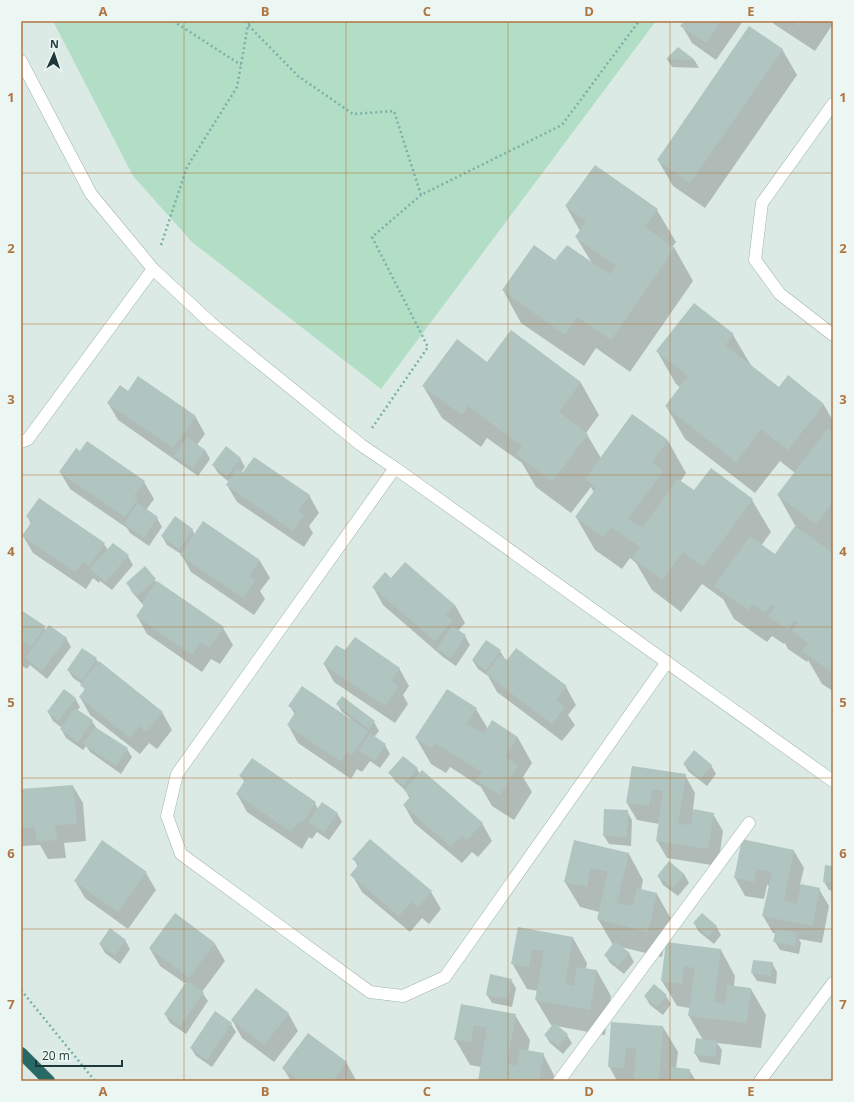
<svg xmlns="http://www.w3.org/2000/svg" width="854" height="1102" font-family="'Open Sans',sans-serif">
<rect width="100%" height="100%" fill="#dceae6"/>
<polygon fill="#b2dec6" points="53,21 656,21 381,389 192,242 133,176"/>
<g fill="#0003">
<polygon points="685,21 743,21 716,60 692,43 682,26"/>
<polygon points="772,21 833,21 833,24 815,51 774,24"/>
<polygon points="678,48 695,61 699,68 672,67 667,59"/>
<polygon points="782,49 797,75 705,208 673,186 658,160"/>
<polygon points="566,206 657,210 676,242 672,247 675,249 693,281 630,372 596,348 584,366 521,323 503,290 556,262 592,263 576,237 580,231"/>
<polygon points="511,331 581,383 599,415 586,433 601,458 632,415 668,441 686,473 680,482 694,492 752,500 771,532 761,546 776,556 796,527 778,495 795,473 780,461 755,493 685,439 666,406 681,388 676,384 657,351 733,335 752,367 779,388 788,377 824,405 833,421 833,691 822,684 808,660 807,662 788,649 785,643 784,644 772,636 767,642 734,619 723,599 702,584 681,612 652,590 636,563 630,558 622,569 595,550 576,517 594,493 591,487 571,513 536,487 522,463 487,438 481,447 442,418 423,386 488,363"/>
<polygon points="128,392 195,416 205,434 197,445 205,450 210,459 198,476 118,420 108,403"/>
<polygon points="81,453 144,482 154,499 146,510 157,518 162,527 149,546 130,533 127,528 70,489 60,472"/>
<polygon points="240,458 245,467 241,472 309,495 319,513 309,526 313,533 304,547 237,502 227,485 229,482 218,473 213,465"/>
<polygon points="27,516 104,544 108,550 128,556 133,565 112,590 100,581 99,583 93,578 86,589 33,553 23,536 31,524"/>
<polygon points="204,523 260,561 270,578 260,591 265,599 254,615 191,572 181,554 167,545 162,536 192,529 195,535"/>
<polygon points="145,568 157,583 223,628 233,645 220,664 211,659 202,672 147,634 137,616 144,606 132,592 127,583"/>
<polygon points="373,587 455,605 465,623 458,631 465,636 470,645 456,666 443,657 383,605"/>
<polygon points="21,611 44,627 46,630 66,638 71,647 47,679 30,665 27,669 21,665"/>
<polygon points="500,651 505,659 566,687 576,705 568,715 575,725 562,741 497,692 488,676 478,669 473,661"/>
<polygon points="345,652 399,668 409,686 403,695 408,704 395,723 334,682 324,664"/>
<polygon points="96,659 98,662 162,712 172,730 157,749 149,743 140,754 90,715 80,697 85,691 82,684 73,678 68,670"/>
<polygon points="75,698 80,707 77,711 92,721 97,729 127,749 132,757 121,774 90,752 86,746 83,750 66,738 61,729 62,728 53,721 48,712"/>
<polygon points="337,704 374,722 379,731 374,737 385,745 390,754 380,768 370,761 362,772 357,769 351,779 298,743 288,725 295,715 290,706 350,720 351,719 342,712"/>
<polygon points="476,709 488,729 518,738 532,763 523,777 532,792 514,820 492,806 481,787 450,767 446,773 431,764 416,738"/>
<polygon points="684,764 711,765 716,774 707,786 689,772"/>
<polygon points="632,767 685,775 695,793 693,810 713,814 723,831 718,866 667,858 657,841 659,824 637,820 627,803"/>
<polygon points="417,769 420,774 482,823 492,841 478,857 472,852 462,863 414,823 404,805 410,799 405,790 395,781 390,773"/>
<polygon points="241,776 315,803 318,809 337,813 342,822 329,840 317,832 312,839 309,837 302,849 247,812 237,794 245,783"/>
<polygon points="73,786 83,803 86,841 64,843 66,858 48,859 40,845 21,846 21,790"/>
<polygon points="627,811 632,820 631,846 609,844 604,836"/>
<polygon points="743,840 794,851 804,868 800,885 819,889 829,906 822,943 799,939 801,943 799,954 780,950 775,942 776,934 773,933 763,916 770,886 767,885 764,899 745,896 735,878"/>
<polygon points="575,841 629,854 643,880 641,890 657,894 671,919 666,943 721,950 735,976 734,987 751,989 766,1015 761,1048 717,1043 722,1050 720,1065 700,1062 695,1053 703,1040 689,1016 690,1008 677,1006 662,981 667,944 665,943 662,957 621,947 629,953 634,962 624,974 610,963 605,955 613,945 598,919 599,912 580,907 565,882"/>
<polygon points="354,859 431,892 441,909 429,924 422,918 410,932 362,892 352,875 358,867"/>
<polygon points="669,863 684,874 689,883 678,896 663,885 658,876"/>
<polygon points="833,867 833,891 829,890 824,882"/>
<polygon points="146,873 156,890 128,929 85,898 75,881"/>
<polygon points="694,923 716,926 721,935 714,944 699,932"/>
<polygon points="519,928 573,938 587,963 586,969 597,971 611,996 605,1035 556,1026 567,1035 572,1043 563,1054 550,1043 545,1035 553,1025 551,1025 536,1000 538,991 527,989 512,963"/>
<polygon points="125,940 130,949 120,964 105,953 100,944"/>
<polygon points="215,944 225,961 202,992 208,1001 186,1034 170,1023 165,1014 186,984 160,966 150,949"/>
<polygon points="772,963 777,972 776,984 757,981 752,973"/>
<polygon points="511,980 516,988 512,1007 492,1003 487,995"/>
<polygon points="654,985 666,996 671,1004 663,1015 650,1005 645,996"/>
<polygon points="461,1006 515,1015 530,1040 528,1052 543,1054 557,1081 479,1081 481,1067 470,1065 455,1039"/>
<polygon points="288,1013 298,1031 274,1062 242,1038 232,1020"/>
<polygon points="612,1023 663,1027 678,1052 676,1069 689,1070 696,1081 617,1081 609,1066"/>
<polygon points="231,1024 236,1032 212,1067 196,1056 191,1048"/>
<polygon points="346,1062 356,1080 355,1081 291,1081 283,1068"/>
</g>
<g fill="#b1c5c0">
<polygon points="684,21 721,21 706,43 680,26"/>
<polygon points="792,21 804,21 800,26"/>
<polygon points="749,26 783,49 690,183 657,160"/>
<polygon points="678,47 695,60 666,59"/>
<polygon points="595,165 658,209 645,227 675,248 611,340 577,317 565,335 502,290 534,245 555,260 567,245 609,274 616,266 575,237 586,221 565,206"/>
<polygon points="694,303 734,334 725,345 779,387 788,375 824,404 788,450 761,429 736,462 665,406 688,376 656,351"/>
<polygon points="511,330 581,382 559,412 588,434 552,482 516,454 522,446 468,406 462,415 422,386 457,339 487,362"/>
<polygon points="138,376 196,416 173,448 107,403 120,385 128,391"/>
<polygon points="632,414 668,440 652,462 663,471 628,519 642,528 678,479 694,490 711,468 753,499 703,567 683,552 662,580 632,558 640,547 611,527 603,537 575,517 596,488 585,479"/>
<polygon points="828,428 833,431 833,502 816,524 777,495"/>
<polygon points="187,437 205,450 193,468 174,456"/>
<polygon points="87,441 145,481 134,496 138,499 125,517 59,472 76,448 80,451"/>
<polygon points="226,446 241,458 227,476 212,465"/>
<polygon points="254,457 310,495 298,511 304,515 293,531 226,485 237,468 243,472"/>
<polygon points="39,498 105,543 89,566 83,562 75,572 22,536 32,521 26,516"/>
<polygon points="138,503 158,517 144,538 124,524"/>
<polygon points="175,516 193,529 179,549 161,536"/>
<polygon points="203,521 260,560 249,576 255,581 243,598 180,555"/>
<polygon points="795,526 833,553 833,673 802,651 808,643 792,631 798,623 795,620 788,630 768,616 775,607 772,604 765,613 753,604 748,610 714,586 750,536 775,554"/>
<polygon points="113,543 129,555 106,582 90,569"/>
<polygon points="405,562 455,605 446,615 453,620 435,641 372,587 385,572 391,578"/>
<polygon points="145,566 156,579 137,596 126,583"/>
<polygon points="157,581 224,627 209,648 201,642 192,655 136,616 144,605 142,603"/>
<polygon points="21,610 45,626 31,647 24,642 21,647"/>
<polygon points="49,625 67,638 42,671 25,658"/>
<polygon points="452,626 466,635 451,658 437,649"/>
<polygon points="355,637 400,668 391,681 399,686 385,706 323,664 336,645 345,650"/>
<polygon points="486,640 501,650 486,670 472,660"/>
<polygon points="82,648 97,658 82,680 67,670"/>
<polygon points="516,648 567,686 556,700 565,707 552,724 486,674 500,655 507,660"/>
<polygon points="99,661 163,712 146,732 139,726 130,738 79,697 85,689 80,685"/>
<polygon points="302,686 368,731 352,755 347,752 341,762 287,725 296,711 288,706"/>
<polygon points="64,689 76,698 58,721 47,712"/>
<polygon points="447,689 477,708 467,723 484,734 492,720 518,737 505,757 518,766 500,795 476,780 482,772 435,743 432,749 415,738"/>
<polygon points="342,696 375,721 369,729 336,704"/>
<polygon points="75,708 93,720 78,742 60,729"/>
<polygon points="95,727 128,748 116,766 83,744"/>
<polygon points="370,733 386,744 375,761 359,750"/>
<polygon points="694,750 712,765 701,778 683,764"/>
<polygon points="403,756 418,768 403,785 388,773"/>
<polygon points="252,758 316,802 302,823 299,821 291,832 236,794 245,780 239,776"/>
<polygon points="632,766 686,774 678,824 691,825 694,809 714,813 708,849 656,841 663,791 652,789 649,806 626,803"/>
<polygon points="422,770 483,823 467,840 462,835 451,847 403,805 411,796 404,790"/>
<polygon points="73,785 77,824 55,825 57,840 37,842 35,827 21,828 21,789"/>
<polygon points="322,802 338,813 324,832 308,822"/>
<polygon points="604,809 628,810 627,837 603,836"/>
<polygon points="370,839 432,891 419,907 412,902 399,916 350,875 359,864 352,859"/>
<polygon points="742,839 794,850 784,901 797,904 801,884 820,888 812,926 762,916 772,872 757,869 754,882 734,878"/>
<polygon points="102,840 147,872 118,912 74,881"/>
<polygon points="574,840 629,853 617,903 633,906 637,888 657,893 648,932 597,919 608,872 591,868 587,887 564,882"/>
<polygon points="669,861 684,874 673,888 657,876"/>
<polygon points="825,865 833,866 833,883 823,882"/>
<polygon points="175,913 215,943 189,978 149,948"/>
<polygon points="702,913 717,926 709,936 693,923"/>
<polygon points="518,927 573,937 565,984 574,986 577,967 597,970 590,1010 535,1000 544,951 532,949 529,967 511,964"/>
<polygon points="110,928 126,940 115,956 99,944"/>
<polygon points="776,929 797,933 795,946 773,942"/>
<polygon points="615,941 630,953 618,966 604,955"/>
<polygon points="666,942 721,949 714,1002 725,1004 727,985 751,988 747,1023 688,1016 695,968 684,966 682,984 661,981"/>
<polygon points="753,960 773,962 771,976 751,973"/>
<polygon points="490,974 512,979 508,999 486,995"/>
<polygon points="187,981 204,992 180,1026 164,1014"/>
<polygon points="654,984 667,995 657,1007 644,996"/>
<polygon points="256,988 289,1013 264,1045 231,1020"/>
<polygon points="461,1004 516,1014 507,1064 517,1066 520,1049 544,1053 539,1081 478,1081 487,1028 474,1025 471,1042 454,1040"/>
<polygon points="215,1011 232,1023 207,1060 190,1048"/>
<polygon points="611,1022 663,1026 659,1081 634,1081 636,1049 626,1048 624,1068 608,1067"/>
<polygon points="554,1023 568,1034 558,1046 544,1035"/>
<polygon points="308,1033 347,1062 333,1081 299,1081 282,1068"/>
<polygon points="696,1038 717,1041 715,1057 694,1054"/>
<polygon points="671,1067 690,1069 689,1081 670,1081"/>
</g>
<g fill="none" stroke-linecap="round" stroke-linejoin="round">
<defs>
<g id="street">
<polyline points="21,61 91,194 153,269 212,324 361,445 395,468 833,781"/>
<polyline points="833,104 762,203 755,260 780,294 833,335"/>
<polyline points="21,442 28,439 153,269"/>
<polyline points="395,468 177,774 167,816 181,854 370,992 403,996 445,977 667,662"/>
<polyline points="559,1081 749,823"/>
<polyline points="760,1081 833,983"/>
</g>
<polyline id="highway" points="21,1053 49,1081"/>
</defs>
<use href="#street" stroke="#9fb2ae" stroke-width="13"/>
<use href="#highway" stroke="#bbc4c3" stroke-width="13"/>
<g stroke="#79b1a9" stroke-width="2.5" stroke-dasharray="2 3" stroke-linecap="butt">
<polyline points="173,21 241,65"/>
<polyline points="246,21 248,25 298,76 353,114 394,111 421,195 562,125 639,21"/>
<polyline points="161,245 187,167 237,87 248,25 254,21"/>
<polyline points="372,428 428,347 372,237 421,195"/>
<polyline points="21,990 95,1081"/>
</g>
<use href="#street" stroke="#fff" stroke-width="12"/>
<use href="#highway" stroke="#266967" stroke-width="12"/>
</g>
<path fill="none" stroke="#b07440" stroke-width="1" stroke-opacity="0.55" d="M 184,21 L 184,1081M 346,21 L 346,1081M 508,21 L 508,1081M 670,21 L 670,1081M 21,173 L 833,173M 21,324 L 833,324M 21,475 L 833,475M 21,627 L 833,627M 21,778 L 833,778M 21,929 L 833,929"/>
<rect width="854" height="1102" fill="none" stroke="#ecf7f3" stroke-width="44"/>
<g transform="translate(54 54) rotate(3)" stroke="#ecf7f3" stroke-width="3" paint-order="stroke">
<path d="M0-3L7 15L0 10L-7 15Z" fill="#1d3a38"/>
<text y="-6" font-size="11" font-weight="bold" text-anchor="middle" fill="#1d3a38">N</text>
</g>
<path d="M36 1060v6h86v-6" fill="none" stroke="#1d3a38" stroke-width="2"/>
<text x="42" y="1060" font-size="12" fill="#1d3a38" stroke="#ecf7f3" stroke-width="3" paint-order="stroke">20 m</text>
<rect x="22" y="22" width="810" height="1058" fill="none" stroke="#b07440" stroke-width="1.5"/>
<g font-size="13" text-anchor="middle" font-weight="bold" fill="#b07440">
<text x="103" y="16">A</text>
<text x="265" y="16">B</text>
<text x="427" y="16">C</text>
<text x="589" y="16">D</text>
<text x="751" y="16">E</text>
<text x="11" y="102">1</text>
<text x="843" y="102">1</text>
<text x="11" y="253">2</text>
<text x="843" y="253">2</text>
<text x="11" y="404">3</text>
<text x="843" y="404">3</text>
<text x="11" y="556">4</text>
<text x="843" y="556">4</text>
<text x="11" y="707">5</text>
<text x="843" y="707">5</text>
<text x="11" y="858">6</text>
<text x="843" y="858">6</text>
<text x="11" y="1009">7</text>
<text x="843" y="1009">7</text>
<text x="103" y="1096">A</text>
<text x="265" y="1096">B</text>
<text x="427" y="1096">C</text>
<text x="589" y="1096">D</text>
<text x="751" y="1096">E</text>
</g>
</svg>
